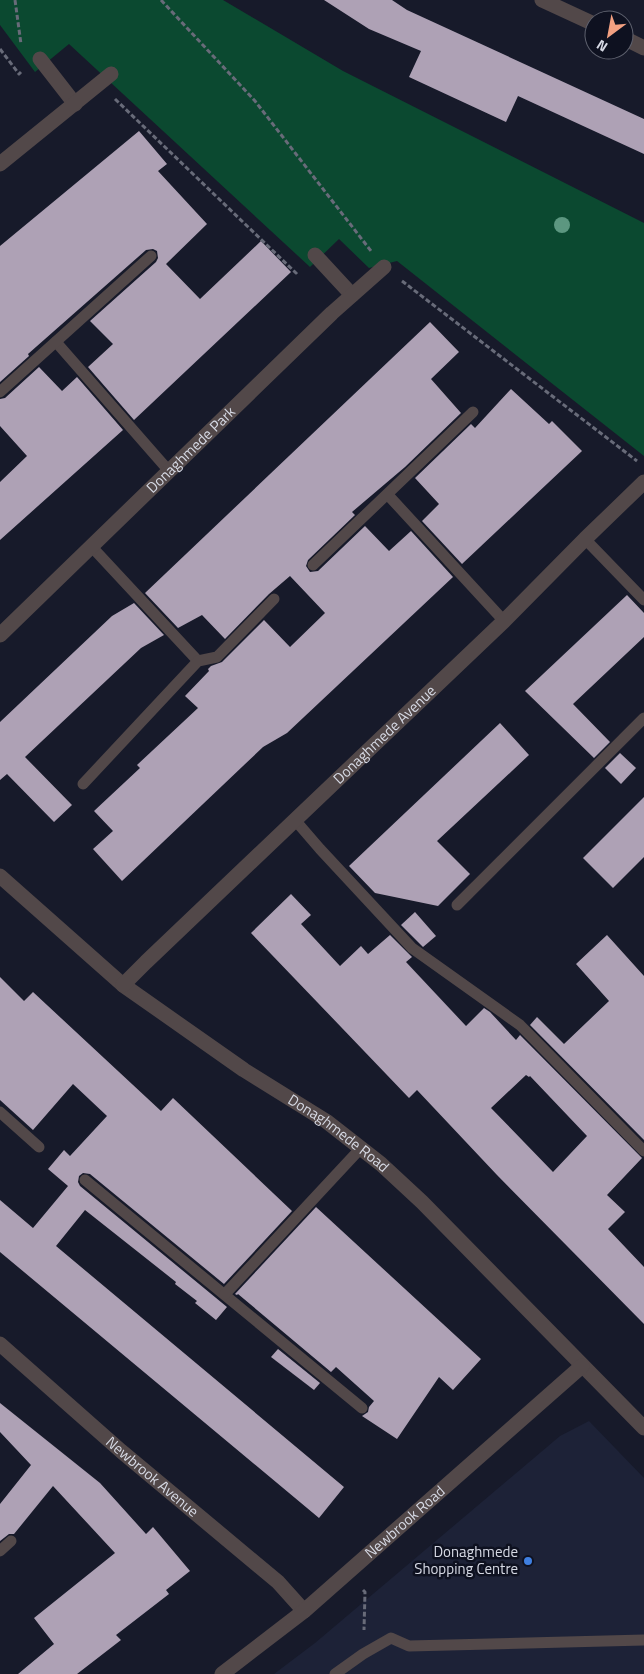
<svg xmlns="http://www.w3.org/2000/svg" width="644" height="1674" font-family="'Titillium Web',sans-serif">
<rect width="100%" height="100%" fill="#171a2a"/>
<polygon fill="#1d2237" points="589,1421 644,1478 644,1674 274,1674 315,1643 560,1436"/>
<polygon fill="#0b4930" points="0,0 223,0 343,71 644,223 644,456 397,261 369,268 339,239 310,267 69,44 35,72 0,25"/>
<g fill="#aea1b5" fill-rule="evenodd">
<polygon points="324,0 392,0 407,10 644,119 644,154 518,96 506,122 409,77 421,51 369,29"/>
<polygon points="139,131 167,164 158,171 207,224 166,264 200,299 261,241 291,272 134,420 88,367 113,344 90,321 156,262 158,258 157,251 153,249 146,250 28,354 29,356 0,382 0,246"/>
<polygon points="430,322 459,352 431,379 461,413 405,467 352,512 355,515 308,560 306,566 310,572 318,571 365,526 389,551 411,531 453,577 287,733 263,747 122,881 93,849 113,831 94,811 140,768 137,765 198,708 185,696 209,671 208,669 211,666 222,662 264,620 290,647 325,613 290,576 269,594 225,639 202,615 178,628 145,593"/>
<polygon points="39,367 62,391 77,377 123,430 0,540 0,482 27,456 0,426 0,399 5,398"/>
<polygon points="511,389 549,424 552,421 582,451 462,564 422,521 439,504 415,478 471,424 475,428"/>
<polygon points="627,595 644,613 644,637 573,704 610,742 594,758 525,691"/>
<polygon points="134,603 164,635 141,648 25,757 72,805 54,822 7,774 0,780 0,722 112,616"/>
<polygon points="500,723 529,755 437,841 470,874 438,906 375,893 349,866"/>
<polygon points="620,753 636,768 621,784 605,768"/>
<polygon points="644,797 644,857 613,888 583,858"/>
<path d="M 291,894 L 311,915 L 301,924 L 340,966 L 361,946 L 368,954 L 390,935 L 412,957 L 406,962 L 466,1026 L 484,1008 L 490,1012 L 516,1040 L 520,1035 L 642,1158 L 607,1195 L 625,1212 L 608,1229 L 644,1267 L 644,1324 L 497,1175 L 417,1090 L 409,1098 L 251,933 ZM 526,1075 L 529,1077 L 530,1076 L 587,1136 L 553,1172 L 491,1108 Z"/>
<polygon points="415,912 436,936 423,947 401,925"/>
<polygon points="607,935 644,976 644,1140 530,1025 537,1017 564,1044 609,1001 576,964"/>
<polygon points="0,977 24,1001 33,992 161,1111 173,1098 292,1211 224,1284 90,1174 83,1173 79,1176 78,1182 80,1186 227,1307 216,1320 195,1303 197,1301 175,1284 176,1282 85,1210 56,1246 344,1487 319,1518 0,1252 0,1200 33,1228 68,1186 48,1169 64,1150 70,1156 107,1116 73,1084 33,1130 0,1100"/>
<polygon points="316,1207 481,1359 453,1390 439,1377 397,1439 362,1416 368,1412 369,1407 374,1401 336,1367 331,1372 238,1294 237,1295 235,1294"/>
<polygon points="278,1349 320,1383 314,1390 271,1357"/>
<polygon points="0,1403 100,1483 146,1534 153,1527 190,1571 166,1590 169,1594 116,1635 121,1640 77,1674 18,1674 54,1644 34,1618 115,1553 53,1486 14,1534 9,1534 0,1541 0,1504 31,1465 0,1432"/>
</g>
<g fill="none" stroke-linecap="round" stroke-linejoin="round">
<g stroke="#686b79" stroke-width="3" stroke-dasharray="5 2.5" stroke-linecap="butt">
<polyline points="15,0 21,44"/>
<polyline points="161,0 255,101 371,251"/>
<polyline points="0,49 19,74 21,72"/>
<polyline points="115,99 296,273 298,271"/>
<polyline points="402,281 637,461"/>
<polyline points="363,1590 365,1592 364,1630"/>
</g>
<g stroke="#524849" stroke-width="11">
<polyline points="56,342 169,471"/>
<polyline points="0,392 151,256"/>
<polyline points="388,495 504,621"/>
<polyline points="585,539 644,600"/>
<polyline points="91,546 198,661"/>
<polyline points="313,565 473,412"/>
<polyline points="83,784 198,661 217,657 274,599"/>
<polyline points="295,820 320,849 412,948 520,1025 644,1151"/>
<polyline points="457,905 644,718"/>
<polyline points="0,1112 39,1147"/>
<polyline points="85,1180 362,1408"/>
<polyline points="225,1294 360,1149"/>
<polyline points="0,1551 11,1541"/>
<polyline points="335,1674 363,1654 391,1638 409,1646 644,1640"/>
</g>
<g stroke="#524849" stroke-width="15">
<polyline points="542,0 594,24"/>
<polyline points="624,38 644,48"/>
<polyline points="40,59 75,104"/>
<polyline points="0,164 111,74"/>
<polyline points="315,255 352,295"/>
<path id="s1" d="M 0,635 L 332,313 L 384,267"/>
<path id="s2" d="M 0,876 L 123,985 L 244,1070 L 326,1121 L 381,1164 L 422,1202 L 644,1428"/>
<path id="s3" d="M 123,985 L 146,962 L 504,621 L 585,539 L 644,482"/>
<path id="s4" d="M 0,1344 L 121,1451 L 278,1582 L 304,1611"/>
<path id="s5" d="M 222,1674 L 304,1611 L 582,1366"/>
</g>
</g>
<circle fill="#5c9780" cx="562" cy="225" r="8"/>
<circle fill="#3f7fe0" stroke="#0e1120" stroke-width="2" cx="528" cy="1561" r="5"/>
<g text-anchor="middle" stroke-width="5" stroke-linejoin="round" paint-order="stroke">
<g font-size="15" fill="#d6d9e4" stroke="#0e1120">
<text dy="5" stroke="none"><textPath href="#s1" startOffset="266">Donaghmede Park</textPath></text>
<text dy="5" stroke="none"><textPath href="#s3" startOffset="362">Donaghmede Avenue</textPath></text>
<text dy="5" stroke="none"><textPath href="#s2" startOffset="426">Donaghmede Road</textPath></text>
<text dy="5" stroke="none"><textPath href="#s4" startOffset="202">Newbrook Avenue</textPath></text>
<text dy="5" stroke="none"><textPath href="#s5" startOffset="238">Newbrook Road</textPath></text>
</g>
<g font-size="15" fill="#d6d9e4" stroke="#0e1120" text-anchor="end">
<text x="518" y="1557">Donaghmede<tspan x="518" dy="17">Shopping Centre</tspan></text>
</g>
</g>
<g transform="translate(609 35) rotate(212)"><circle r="24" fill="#0e1120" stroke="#5e616e"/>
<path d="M0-4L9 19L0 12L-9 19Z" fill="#f2a081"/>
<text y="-8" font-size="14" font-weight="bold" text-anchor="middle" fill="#d6d9e4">N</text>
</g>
</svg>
